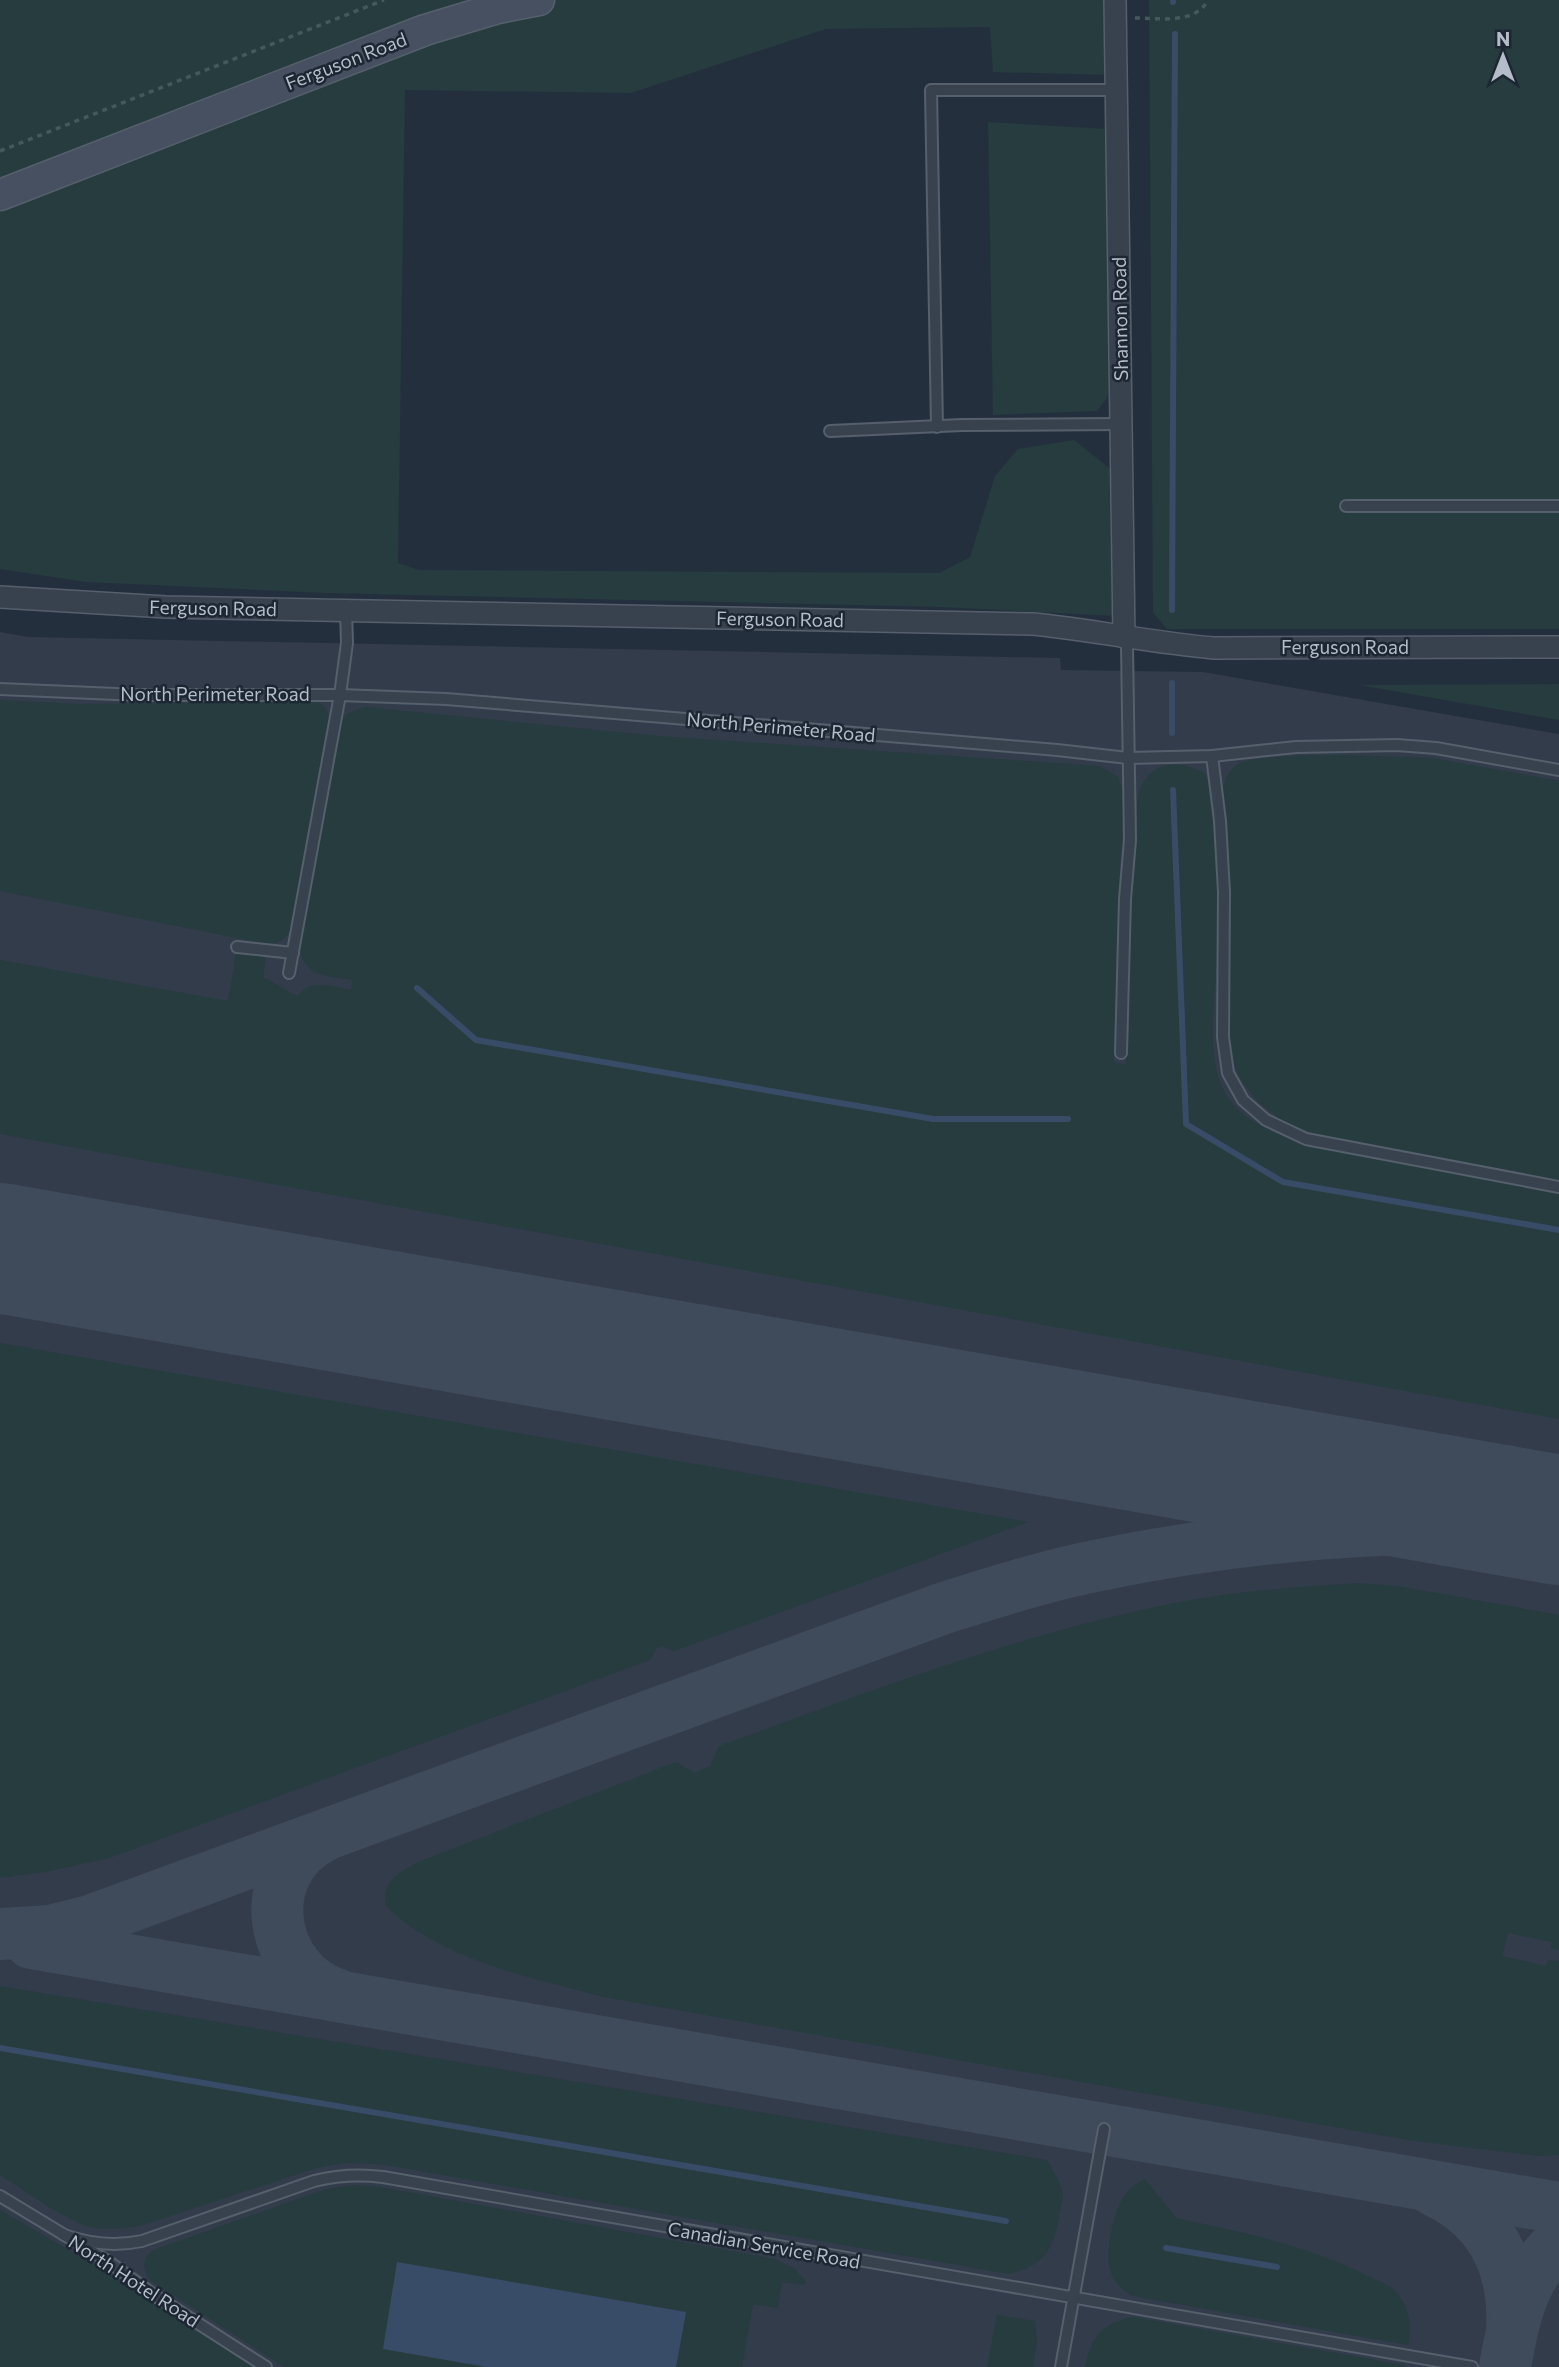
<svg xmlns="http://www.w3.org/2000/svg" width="1559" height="2367" font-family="Commissioner,sans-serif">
<rect width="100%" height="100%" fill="#242f3e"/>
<polygon fill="#323c4b" points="0,632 28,637 1060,658 1061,670 1203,672 1559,734 1559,2367 0,2367"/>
<g fill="#263c3f">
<polygon points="0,0 1109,0 1110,75 993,72 990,27 826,29 631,93 405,90 398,563 419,570 939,573 970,557 995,476 1018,449 1074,440 1113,471 1115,616 941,607 324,593 86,582 0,569"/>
<polygon points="1149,0 1559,0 1559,629 1167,629 1153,613"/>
<polygon points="988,122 1108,129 1112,376 1107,398 1097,411 993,415"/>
<polygon points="1559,684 1559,720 1359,685"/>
<path d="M 0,700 L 77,704 L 317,702 C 325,705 329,710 328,719 L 291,929 C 285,940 280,943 267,944 L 0,891 Z"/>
<path d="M 364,707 L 659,736 L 1100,766 L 1118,777 L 1124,795 L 1118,902 L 1114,1062 L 1126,1065 L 1131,903 L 1138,796 C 1146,763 1176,757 1204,773 C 1217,796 1215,826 1216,852 C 1217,884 1219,917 1218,949 C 1216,990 1205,1049 1222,1087 C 1238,1122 1282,1137 1315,1147 L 1559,1192 L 1559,1419 L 0,1134 L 0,960 L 228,1001 L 236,954 L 238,952 L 266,956 L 263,977 L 297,996 C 313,978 329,986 351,990 L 352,980 C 329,976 304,977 300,949 L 342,721 L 346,714 Z"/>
<path d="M 1347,755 L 1432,758 L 1559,781 L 1559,1180 L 1318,1135 L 1283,1121 L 1258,1102 L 1238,1076 L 1232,1058 L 1229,1038 L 1231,902 L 1223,786 C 1226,778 1230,769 1238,764 C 1252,755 1327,755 1347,755 Z"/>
<polygon points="0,1343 1028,1522 674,1651 662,1646 656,1649 650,1660 109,1858 45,1872 0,1878"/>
<path d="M 1360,1583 L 1403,1587 L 1559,1615 L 1559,1950 L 1551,1948 L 1552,1942 L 1508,1933 L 1502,1956 L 1546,1966 L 1548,1960 L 1559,1961 L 1559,2155 L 1538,2156 L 1408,2140 L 604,1997 C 532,1978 441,1960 386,1906 C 381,1879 401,1872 421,1861 L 676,1762 L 694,1773 L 710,1766 L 719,1746 C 874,1690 1028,1630 1191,1600 C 1246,1590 1303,1587 1360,1583 Z"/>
<path d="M 0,1986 L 1047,2160 C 1052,2169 1059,2180 1062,2190 C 1064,2196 1061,2205 1060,2211 C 1054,2247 1047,2265 1009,2274 L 380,2164 L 346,2163 L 316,2168 L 140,2226 C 125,2228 111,2230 96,2228 C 70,2224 24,2190 0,2175 Z"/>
<path d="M 1145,2179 L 1176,2218 C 1241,2232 1306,2245 1366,2275 C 1376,2280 1391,2285 1398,2294 C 1410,2310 1412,2327 1408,2345 L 1133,2296 C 1106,2281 1106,2260 1111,2233 C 1117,2208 1121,2191 1145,2179 Z"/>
<path d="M 353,2185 L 380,2187 L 775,2259 L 794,2268 L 806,2282 L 804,2285 L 782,2282 L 778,2308 L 753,2304 L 742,2367 L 284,2367 L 150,2280 C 141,2267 142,2257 156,2249 L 326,2189 Z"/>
<polygon points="0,2210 153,2300 255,2367 0,2367"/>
<polygon points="997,2315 1035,2321 1037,2342 1033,2367 987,2367"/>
<path d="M 1133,2317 L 1404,2365 L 1406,2367 L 1085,2367 C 1091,2336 1102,2324 1133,2317 Z"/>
</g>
<polygon fill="#394c67" points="397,2262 686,2312 676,2367 486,2367 383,2349"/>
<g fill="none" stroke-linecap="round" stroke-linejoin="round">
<g stroke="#394c67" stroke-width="6">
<polyline points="1173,0 1173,2"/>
<polyline points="1172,610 1175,34"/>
<polyline points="1172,733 1172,683"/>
<polyline points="1173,790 1186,1124 1283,1182 1559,1230"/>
<polyline points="417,988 476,1040 933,1119 1068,1119"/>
<polyline points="0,2048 1006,2221"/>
<polyline points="1166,2248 1277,2267"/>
</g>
<g stroke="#3f4a5a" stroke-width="52">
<path d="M 324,1836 C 253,1870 267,1973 339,1995"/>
<path d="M 0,1934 L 50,1931 L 90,1921 L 947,1607 C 996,1592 1045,1576 1095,1566 C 1249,1534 1403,1522 1559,1532"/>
<polyline points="31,1943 1559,2208"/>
<path d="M 1433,2190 C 1491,2216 1515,2265 1512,2328"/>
<path d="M 1505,2367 C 1513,2321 1522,2275 1559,2243"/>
</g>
<polyline stroke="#3f4a5a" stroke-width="130" points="0,1248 1559,1520"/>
<defs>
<g id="lane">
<polyline points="937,427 931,90 1116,90"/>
<polyline points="830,431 962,425 1121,424"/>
<polyline points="1346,506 1559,506"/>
<polyline points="0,689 139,695 340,695 446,699 1057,750 1128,758 1212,756 1296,747 1397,745 1436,748 1559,770"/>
<polyline points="1212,756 1220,821 1224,892 1223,1037 1228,1073 1243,1100 1266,1120 1306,1139 1559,1187"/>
<polyline points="237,947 293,953"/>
<polyline points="289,973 340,695 347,643 346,611"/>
<polyline points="1121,1053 1125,899 1130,840 1127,646 1124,637"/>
<polyline points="0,2196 109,2262 154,2295 266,2367"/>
<path d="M 64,2235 C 90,2244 114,2247 142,2241 L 314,2181 C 338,2175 359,2174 383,2177 C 746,2243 1110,2302 1472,2367"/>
<polyline points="1061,2367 1104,2129"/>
</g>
<g id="street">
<polyline points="1115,0 1124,637"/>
<path d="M 0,597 L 166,607 L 1033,624 C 1094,630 1153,643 1214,648 L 1559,647"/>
</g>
<polyline id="secondary" points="0,195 425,30 498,8 539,0"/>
</defs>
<use href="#lane" stroke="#565f6c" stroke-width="14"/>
<use href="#street" stroke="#565f6c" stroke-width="24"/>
<use href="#secondary" stroke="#565f6c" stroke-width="33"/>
<g stroke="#44595c" stroke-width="3.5" stroke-dasharray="5 5" stroke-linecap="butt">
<path d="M 1135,18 C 1159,18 1195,25 1208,0"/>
<polyline points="0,151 384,0"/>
</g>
<use href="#lane" stroke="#38414e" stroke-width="10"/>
<use href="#street" stroke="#38414e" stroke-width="21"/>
<use href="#secondary" stroke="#465061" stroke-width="30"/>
</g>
<g text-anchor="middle" stroke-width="5" stroke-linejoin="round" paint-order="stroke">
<g font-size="19" fill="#b4bcc9" stroke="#1d2633">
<text transform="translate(346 61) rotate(-21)" y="7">Ferguson Road</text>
<text transform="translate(1120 319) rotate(-91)" y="7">Shannon Road</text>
<text transform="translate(213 608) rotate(1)" y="7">Ferguson Road</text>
<text transform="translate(780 619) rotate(1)" y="7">Ferguson Road</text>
<text x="1345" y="654">Ferguson Road</text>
<text x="215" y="701">North Perimeter Road</text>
<text transform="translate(781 727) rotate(5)" y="7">North Perimeter Road</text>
<text transform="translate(764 2245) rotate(10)" y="7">Canadian Service Road</text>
<text transform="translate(134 2281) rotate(33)" y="7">North Hotel Road</text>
</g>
</g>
<g transform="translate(1503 56)" stroke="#1d2633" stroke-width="5" paint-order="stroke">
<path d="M0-5L12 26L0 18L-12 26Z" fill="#b4bcc9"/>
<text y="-10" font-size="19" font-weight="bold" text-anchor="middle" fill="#b4bcc9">N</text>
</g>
</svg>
